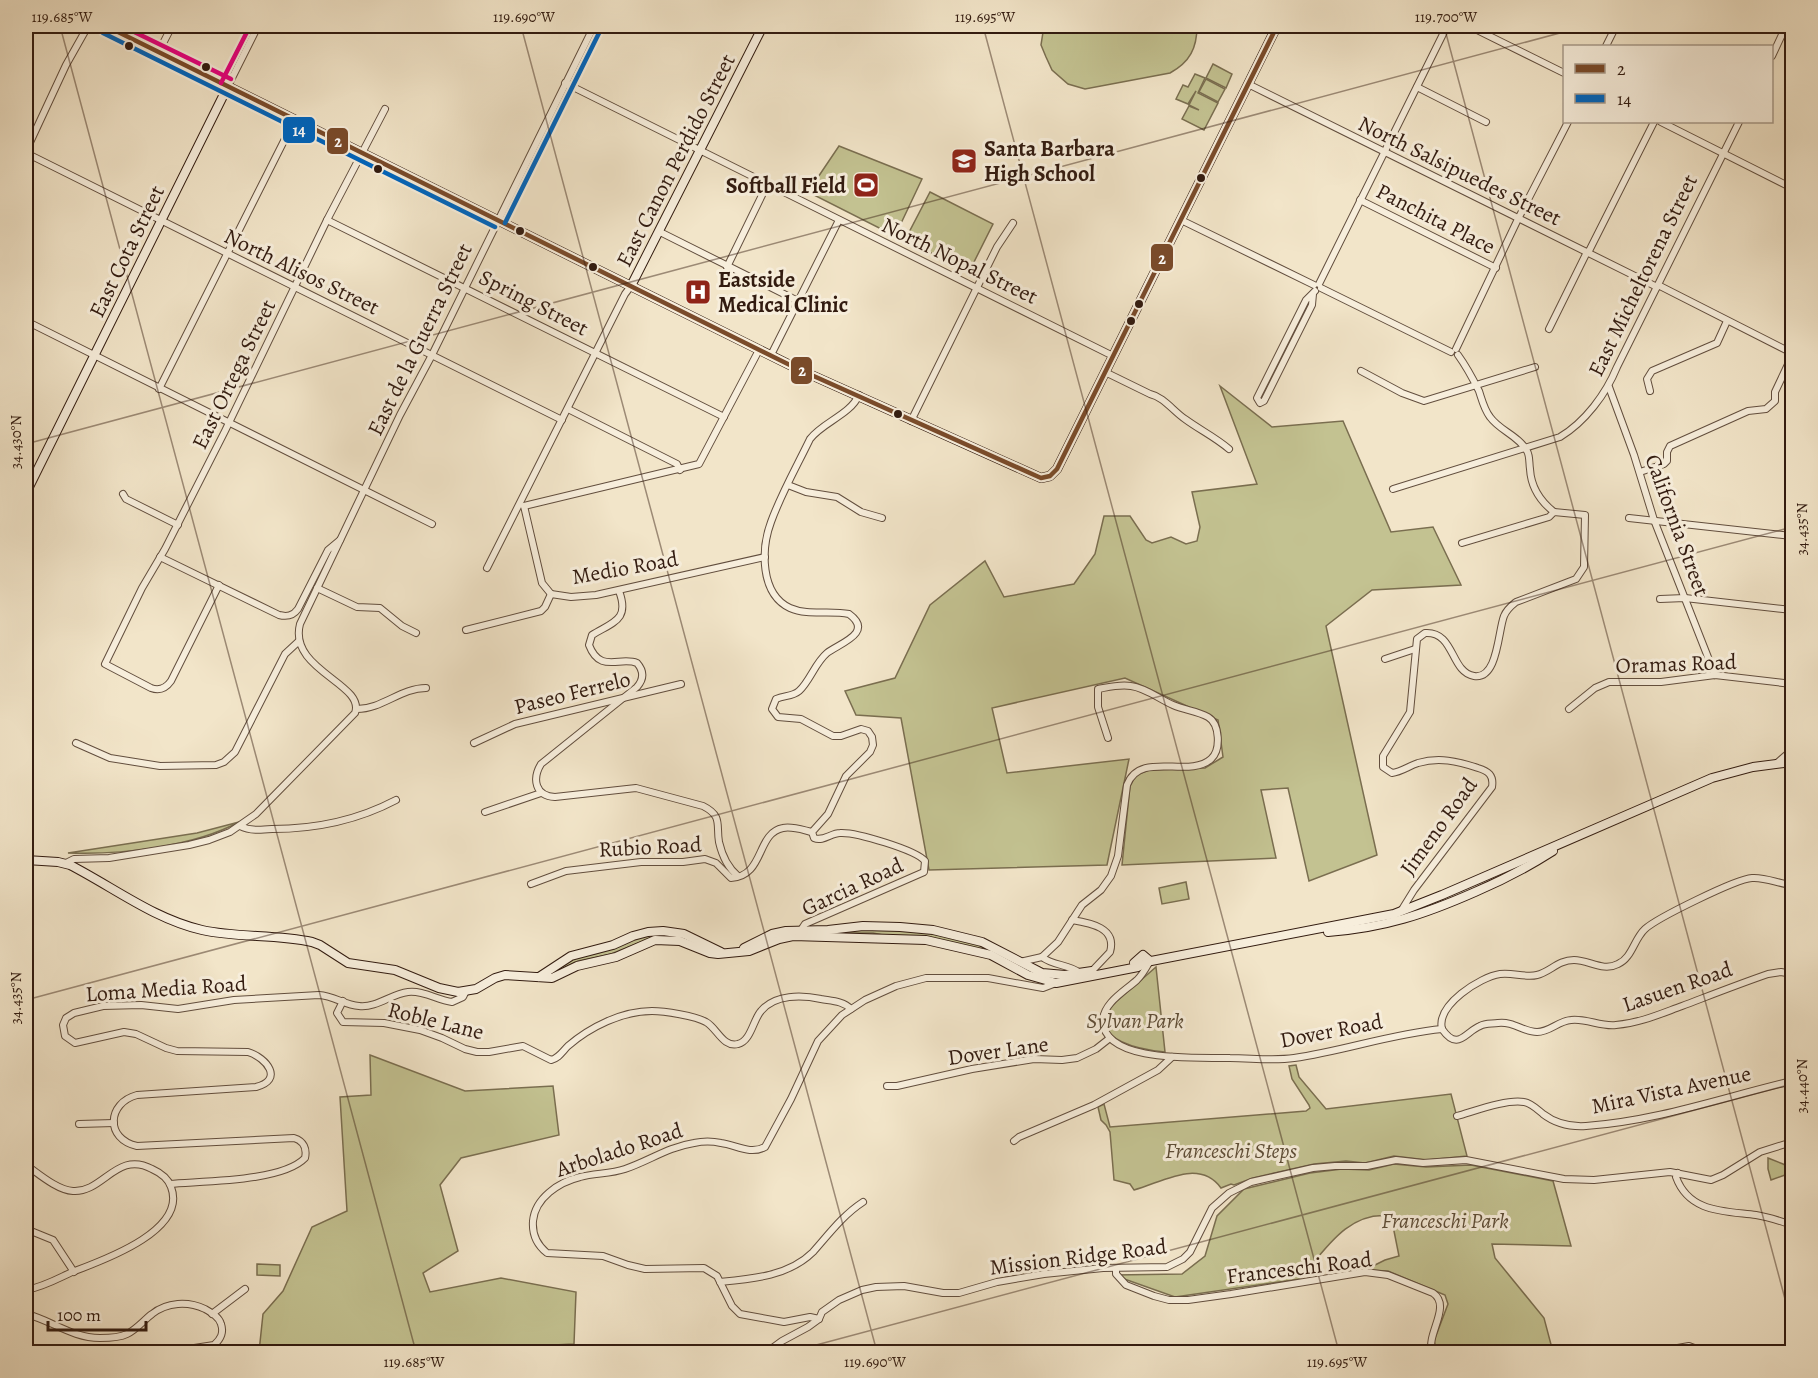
<svg xmlns="http://www.w3.org/2000/svg" width="1818" height="1378" font-family="Alegreya,serif">
<rect width="100%" height="100%" fill="#f2e5c9"/>
<filter id="stains"><feTurbulence type="fractalNoise" baseFrequency=".00333" numOctaves="4"/><feColorMatrix values="0 0 0 0 .2 0 0 0 0 .09 0 0 0 0 .02 0 0 0 .5 -.17"/></filter>
<radialGradient id="worn" r=".72"><stop offset=".6" stop-color="#630" stop-opacity="0"/><stop offset="1" stop-color="#630" stop-opacity=".3"/></radialGradient>
<g fill="#c3c291" stroke="#7a6e50" stroke-width="1.5">
<path d="M 1044,26 L 1197,26 C 1197,48 1190,62 1170,73 L 1085,89 L 1068,84 L 1052,70 L 1046,57 L 1041,45 Z"/>
<polygon points="1213,64 1232,74 1226,88 1206,78"/>
<polygon points="1195,74 1205,78 1198,93 1218,103 1204,130 1182,119 1189,106 1199,110 1189,105 1196,91 1188,104 1176,99 1183,85 1188,87"/>
<polygon points="1206,79 1225,89 1218,102 1199,92"/>
<polygon points="839,146 922,179 895,236 808,192"/>
<polygon points="930,192 993,224 969,272 905,240"/>
<polygon points="1220,386 1272,427 1343,421 1391,532 1433,527 1461,585 1372,590 1326,626 1377,855 1309,881 1288,788 1261,790 1276,858 1122,865 1130,786 1136,775 1149,770 1205,768 1223,757 1218,720 1125,678 992,708 1007,773 1129,759 1107,865 929,870 901,718 856,715 845,691 895,678 930,605 985,561 1004,597 1074,584 1095,554 1104,516 1130,516 1146,540 1152,543 1171,537 1186,544 1197,541 1200,527 1192,492 1257,484"/>
<path d="M 239,822 C 193,847 120,855 68,853 L 197,833 Z"/>
<polygon points="1186,882 1189,899 1162,904 1159,888"/>
<polygon points="852,929 915,930 973,942 1005,959 873,933 829,933"/>
<polygon points="650,933 691,939 651,938 611,954 578,961 552,975 552,972 567,960"/>
<path d="M 1156,967 L 1165,1052 C 1144,1050 1089,1041 1109,1008 Z"/>
<polygon points="370,1055 465,1091 553,1086 559,1135 461,1158 440,1185 458,1251 423,1273 430,1292 501,1278 576,1292 574,1344 414,1352 259,1352 263,1314 283,1291 312,1227 347,1211 340,1097 371,1095"/>
<path d="M 1296,1065 L 1299,1077 L 1326,1109 L 1451,1094 L 1467,1156 L 1427,1160 L 1394,1156 L 1365,1163 L 1346,1161 L 1314,1164 L 1253,1178 L 1234,1185 L 1231,1184 L 1221,1188 C 1199,1158 1163,1182 1134,1190 L 1130,1184 L 1114,1180 L 1110,1132 L 1106,1125 L 1101,1120 L 1098,1107 L 1104,1104 L 1110,1127 L 1306,1111 L 1310,1108 L 1309,1105 L 1292,1079 L 1289,1066 Z"/>
<polygon points="1768,1158 1783,1164 1792,1170 1792,1175 1785,1175 1771,1180 1768,1169"/>
<path d="M 1394,1164 L 1426,1167 L 1471,1165 L 1553,1181 L 1571,1246 L 1492,1244 L 1495,1258 L 1544,1318 L 1553,1352 L 1437,1352 L 1434,1341 L 1448,1304 L 1445,1295 L 1388,1271 L 1365,1270 L 1385,1260 L 1399,1256 L 1391,1216 C 1348,1210 1324,1251 1300,1279 L 1175,1297 L 1113,1275 L 1182,1274 L 1205,1256 L 1217,1216 L 1244,1189 L 1310,1173 L 1342,1169 L 1369,1170 Z"/>
<polygon points="257,1264 280,1265 280,1276 257,1275"/>
</g>
<g fill="none" stroke-linecap="round" stroke-linejoin="round">
<defs>
<g id="street">
<polyline points="1469,26 1564,73"/>
<polyline points="1606,46 1616,26"/>
<polyline points="159,51 172,26"/>
<polyline points="1772,56 1786,26"/>
<polyline points="565,83 1113,356"/>
<polyline points="1248,84 1657,287"/>
<polyline points="228,86 258,26"/>
<polyline points="1417,87 1486,122"/>
<polyline points="1661,122 1792,188"/>
<polyline points="26,151 66,65 88,26"/>
<polyline points="26,153 562,420"/>
<polyline points="1360,200 1496,268"/>
<polyline points="327,220 724,417"/>
<polyline points="1181,220 1314,285"/>
<polyline points="660,232 798,301"/>
<polyline points="1588,253 1654,122"/>
<polyline points="727,267 767,185"/>
<polyline points="1319,284 1447,26"/>
<polyline points="1658,285 1792,353"/>
<polyline points="1321,288 1451,352"/>
<polyline points="1313,294 1312,305 1264,401 1260,403 1257,398 1306,300 1315,291"/>
<polyline points="26,321 432,524"/>
<polyline points="1549,329 1587,252"/>
<polyline points="1456,349 1518,219 1568,122"/>
<polyline points="771,355 839,220"/>
<path d="M 1458,355 C 1466,366 1473,379 1479,391 C 1482,400 1484,409 1490,417 C 1500,431 1518,435 1527,451 C 1530,456 1529,463 1530,469 C 1531,487 1540,501 1554,512"/>
<polyline points="1361,371 1402,393 1424,401 1535,367"/>
<path d="M 1105,372 L 1150,394 C 1164,397 1173,411 1185,419 C 1200,430 1215,437 1229,449"/>
<polyline points="1609,387 1634,455 1654,520 1715,675"/>
<polyline points="159,389 295,119"/>
<polyline points="1650,391 1647,379 1652,371 1717,343 1727,321"/>
<polyline points="568,409 677,464 680,470"/>
<polyline points="911,421 997,247 1013,223"/>
<polyline points="1640,472 1664,464 1667,461 1667,452 1670,446 1748,411 1766,409 1775,401 1775,392 1792,356"/>
<polyline points="788,485 806,492 837,497 861,512 882,518"/>
<path d="M 1393,489 L 1560,437 C 1585,422 1606,394 1617,367 L 1739,122"/>
<polyline points="123,494 126,499 178,525"/>
<polyline points="524,506 699,464 759,350"/>
<polyline points="524,506 542,583 551,594"/>
<polyline points="1629,518 1792,536"/>
<path d="M 160,557 L 279,615 C 287,617 293,616 298,609 L 328,550 L 340,540"/>
<polyline points="487,568 625,294 631,286"/>
<path d="M 219,585 L 171,681 C 166,688 159,691 151,688 L 105,664 L 142,588 L 165,549 L 225,431 L 327,220 L 385,109"/>
<polyline points="317,588 357,607 380,608 402,626 416,633"/>
<path d="M 619,591 C 630,620 613,622 592,635 L 589,645 C 600,674 620,656 637,663 C 644,671 644,679 637,687 L 541,764 C 532,779 535,796 555,797 L 636,788 L 703,806 C 723,816 716,825 719,842 C 722,855 728,868 738,876"/>
<polyline points="551,594 571,597 596,595 765,557"/>
<polyline points="1660,599 1685,598 1792,610"/>
<polyline points="466,630 541,611 545,607 551,594"/>
<polyline points="1385,659 1415,649"/>
<path d="M 357,709 C 382,709 401,688 426,688"/>
<polyline points="1569,709 1595,688 1609,682 1661,682 1715,675 1792,684"/>
<polyline points="76,743 110,758 160,766 216,765 224,762 235,752 285,654 299,641"/>
<polyline points="474,743 515,724 681,684"/>
<polyline points="1777,763 1792,750"/>
<polyline points="485,812 541,793"/>
<path d="M 240,826 C 250,831 261,830 272,829 C 315,829 358,820 396,800"/>
<path d="M 66,863 L 74,859 L 109,858 L 189,845 L 209,840 L 230,832 L 256,814 L 355,713 C 366,684 288,670 300,624 L 400,415 L 432,355 L 594,26"/>
<path d="M 531,884 L 566,871 L 641,862 L 683,862 L 705,859 L 716,863 L 731,878 C 765,876 756,833 783,828 C 792,826 803,830 812,832"/>
<path d="M 1401,911 L 1414,890 L 1492,787 C 1494,775 1488,771 1478,768 C 1457,761 1439,757 1418,763 C 1409,766 1401,772 1392,773 L 1383,767 L 1383,756 L 1410,712 L 1417,639 L 1425,633 C 1455,631 1450,672 1474,676 C 1498,680 1498,631 1504,616 C 1507,609 1511,606 1516,602 L 1576,579 L 1584,567 L 1585,515 L 1554,512 L 1549,517 L 1462,543"/>
<path d="M 1072,920 C 1091,923 1117,928 1110,952 L 1092,971"/>
<path d="M 801,930 L 805,924 L 924,872 L 925,861 C 916,850 856,832 840,833 C 831,833 823,842 814,838 L 812,832 L 828,814 L 846,776 L 870,752 L 873,745 L 872,737 L 868,731 L 861,729 L 841,736 L 833,736 L 801,719 L 778,717 L 772,709 L 776,699 C 784,695 792,697 799,691 C 810,681 815,663 827,653 C 838,644 875,633 849,614 C 830,610 808,616 790,608 C 760,594 761,549 771,522 C 781,494 797,466 810,439 C 823,422 850,415 859,395"/>
<path d="M 1042,957 L 1058,942 L 1082,905 L 1101,890 L 1111,876 L 1118,856 L 1127,785 C 1140,750 1189,779 1211,759 C 1221,750 1220,724 1208,717 C 1198,711 1184,710 1173,705 C 1159,699 1146,688 1131,686 C 1120,684 1109,687 1098,689 L 1098,707 L 1108,738"/>
<path d="M 1150,961 C 1146,968 1143,974 1137,980 C 1125,991 1103,1003 1103,1021 C 1104,1064 1201,1057 1230,1058 C 1251,1058 1273,1061 1294,1058 C 1344,1051 1390,1034 1442,1029"/>
<path d="M 1020,962 L 1042,957 C 1053,966 1069,964 1080,973"/>
<path d="M 343,1001 L 337,1013 L 343,1022 L 384,1023 L 420,1030 L 442,1038 L 465,1049 L 477,1052 L 489,1052 L 523,1046 L 551,1060 C 559,1058 562,1052 568,1046 C 590,1027 622,1011 652,1011 C 664,1011 696,1016 706,1022 C 717,1028 723,1048 738,1044 C 751,1041 753,1020 761,1011 C 775,994 802,995 821,999 C 832,1001 843,1001 851,1009"/>
<path d="M 1442,1029 C 1436,1005 1480,977 1500,974 C 1512,972 1525,978 1537,975 C 1550,972 1558,960 1574,960 C 1589,960 1603,972 1618,964 C 1632,958 1634,939 1645,929 C 1657,918 1736,879 1752,878 C 1766,877 1779,884 1792,885"/>
<path d="M 1442,1029 C 1458,1052 1465,1032 1480,1026 C 1485,1023 1492,1024 1498,1023 C 1514,1021 1523,1032 1537,1032 C 1550,1032 1558,1021 1571,1020 C 1586,1018 1601,1027 1616,1025 C 1640,1023 1660,1014 1682,1006 C 1711,995 1739,984 1768,974 L 1781,972 L 1792,974"/>
<polyline points="887,1086 897,1086 972,1069 1034,1059 1062,1060 1077,1058 1096,1049 1110,1038"/>
<path d="M 1457,1116 C 1475,1111 1506,1099 1524,1102 C 1531,1103 1537,1109 1543,1114 C 1556,1124 1570,1127 1586,1126 C 1657,1121 1724,1097 1792,1081"/>
<polyline points="79,1124 114,1123"/>
<polyline points="1014,1141 1019,1137 1094,1105 1158,1070 1172,1057"/>
<path d="M 26,1165 C 39,1174 57,1190 73,1191 C 103,1193 117,1150 152,1169 C 161,1173 168,1178 171,1187 C 188,1231 101,1261 72,1272 C 57,1279 43,1287 26,1290"/>
<path d="M 1678,1173 L 1676,1177 C 1689,1213 1725,1211 1756,1215 C 1769,1217 1780,1221 1792,1225"/>
<path d="M 170,1184 C 202,1181 282,1182 305,1158 C 307,1149 304,1141 294,1138 L 137,1146 C 105,1139 107,1103 137,1095 L 256,1087 C 284,1080 267,1058 248,1052 L 177,1051 L 166,1048 L 136,1034 L 124,1032 L 75,1043 L 65,1036 L 63,1025 L 66,1018 L 74,1013 L 103,1006 L 141,1005 L 178,1009 L 234,1000 L 319,995 C 334,996 345,1005 359,1006 C 377,1008 391,994 408,992 C 423,990 437,1000 452,1002 L 463,997 L 466,991"/>
<polyline points="26,1229 53,1240 74,1272"/>
<path d="M 1116,1268 L 1116,1274 L 1126,1285 L 1154,1296 L 1169,1300 L 1188,1300 L 1231,1294 L 1365,1272 L 1388,1275 L 1433,1293 C 1452,1306 1426,1334 1432,1352"/>
<path d="M 720,1282 C 752,1279 789,1276 813,1252 C 829,1234 843,1215 863,1202"/>
<path d="M 26,1314 C 51,1320 72,1338 100,1338 C 109,1338 119,1338 127,1334 C 137,1329 144,1320 152,1314 C 167,1302 188,1301 205,1309 C 212,1313 219,1317 221,1324 C 224,1333 221,1339 214,1345 L 168,1352"/>
<polyline points="212,1314 245,1289"/>
<path d="M 819,1319 L 810,1317 L 784,1322 L 740,1314 L 732,1306 L 717,1276 L 704,1268 L 645,1269 L 628,1265 L 603,1256 L 547,1253 C 537,1245 532,1234 533,1221 C 535,1198 559,1182 580,1177 C 595,1173 610,1174 625,1169 C 649,1161 668,1147 694,1143 C 703,1141 712,1141 721,1143 C 736,1145 750,1155 765,1147 L 791,1099 L 818,1041 L 842,1015 L 865,1000 L 896,986 L 926,978 L 988,978 L 1043,988 L 1056,983"/>
<polyline points="632,1350 637,1352"/>
<polyline points="767,1352 782,1341 808,1327 819,1319 822,1312 839,1300 862,1290 876,1287 904,1286 943,1293 959,1293 997,1282 1044,1274 1103,1268 1167,1267 1183,1259 1190,1252 1212,1208 1229,1193 1251,1182 1313,1168 1335,1166 1367,1166 1396,1160 1423,1163 1466,1160 1564,1179 1594,1180 1670,1172 1711,1180 1723,1175 1760,1152 1792,1142"/>
<polyline points="1655,1352 1689,1346 1705,1352"/>
</g>
<g id="secondary">
<polyline points="106,26 798,369 1041,478 1050,476 1057,469 1277,26"/>
<polyline points="631,286 763,26"/>
<polyline points="26,493 228,86"/>
<path d="M 26,860 L 58,862 L 70,865 C 113,887 154,919 202,930 C 238,938 276,934 312,942 L 320,945 L 348,963 L 395,970 L 439,988 L 458,992 L 476,989 L 495,978 L 505,975 L 552,978 L 577,966 L 616,957 L 655,940 L 680,941 L 710,953 L 718,954 L 749,951 L 779,939 L 793,936 L 926,940 L 991,955 L 1028,975 L 1056,983 L 1138,967 L 1150,961"/>
<path d="M 1328,932 C 1384,928 1425,914 1475,892 C 1503,880 1528,867 1553,851"/>
<polyline points="744,948 772,934 786,931 828,930 863,926 900,927 933,930 982,942 1042,973 1065,975 1092,971"/>
<polyline points="1146,962 1394,914 1442,895 1712,778 1753,767 1792,762"/>
<polyline points="1134,963 1143,955 1150,961"/>
<polyline points="539,977 571,956 613,945 633,936 648,932 663,931 684,934 721,952"/>
</g>
</defs>
<use href="#street" stroke="#624e3e" stroke-width="8"/>
<use href="#secondary" stroke="#321b10" stroke-width="10"/>
<use href="#street" stroke="#f7eedc" stroke-width="6"/>
<use href="#secondary" stroke="#f7eedc" stroke-width="8"/>
<defs>
<polyline id="bus-1" points="106,26 798,369 1041,478 1050,476 1057,469 1277,26"/>
<g id="bus-2">
<polyline points="103,33 495,227"/>
<polyline points="505,223 601,29"/>
</g>
<g id="bus-3">
<polyline points="122,26 231,79"/>
<polyline points="221,83 250,26"/>
</g>
</defs>
<use href="#bus-1" stroke="#f7eedc" stroke-width="9"/>
<use href="#bus-2" stroke="#f7eedc" stroke-width="9"/>
<use href="#bus-3" stroke="#f7eedc" stroke-width="9"/>
<use href="#bus-1" stroke="#7a4b2a" stroke-width="4.5"/>
<use href="#bus-2" stroke="#0065bd" stroke-width="4.5"/>
<use href="#bus-3" stroke="#e5007d" stroke-width="4.5"/>
</g>
<path fill="none" stroke="#321b10" stroke-width="1.5" stroke-opacity="0.45" d="M 60,26 L 416,1352M 521,26 L 877,1352M 983,26 L 1339,1352M 1444,26 L 1792,1325M 26,444 L 1586,26M 26,1000 L 1792,527M 790,1352 L 1792,1084"/>
<defs>
<symbol id="school-square" viewBox="-11 -11 22 22"><rect x="-9" y="-9" width="18" height="18" rx="4" fill="#8f2418" stroke="#f7eedc"/><path d="M0-5L7-2L0 1L-7-2ZM-4 1L0 2.5L4 1V4Q0 6-4 4Z" fill="#fff"/></symbol>
<symbol id="stadium-square" viewBox="-11 -11 22 22"><rect x="-9" y="-9" width="18" height="18" rx="4" fill="#8f2418" stroke="#f7eedc"/><path d="M0-5a6.5 5 0 1 0 0 10a6.5 5 0 1 0 0-10ZM-3.5-1.8h7v3.6h-7Z" fill="#fff"/></symbol>
<symbol id="hospital-square" viewBox="-11 -11 22 22"><rect x="-9" y="-9" width="18" height="18" rx="4" fill="#8f2418" stroke="#f7eedc"/><path d="M-5-5h3v3.5h4V-5h3V5h-3V1.5h-4V5h-3Z" fill="#fff"/></symbol>
</defs>
<g fill-rule="evenodd">
<use href="#school-square" x="949" y="146" width="30" height="30"/>
<use href="#stadium-square" x="851" y="170" width="30" height="30"/>
<use href="#hospital-square" x="683" y="277" width="30" height="30"/>
</g>
<g fill="#321b10" stroke="#f7eedc" stroke-width="2">
<circle cx="129" cy="46" r="5"/>
<circle cx="206" cy="67" r="5"/>
<circle cx="378" cy="169" r="5"/>
<circle cx="1201" cy="178" r="5"/>
<circle cx="520" cy="231" r="5"/>
<circle cx="593" cy="267" r="5"/>
<circle cx="1139" cy="304" r="5"/>
<circle cx="1131" cy="321" r="5"/>
<circle cx="898" cy="414" r="5"/>
</g>
<g text-anchor="middle" stroke-width="6" stroke-linejoin="round" paint-order="stroke">
<g font-size="22" font-weight="bold" fill="#321b10" stroke="#f7eedc" text-anchor="start">
<text x="984" y="156">Santa Barbara<tspan x="984" dy="25">High School</tspan></text>
<text x="846" y="193" text-anchor="end">Softball Field</text>
<text x="718" y="287">Eastside<tspan x="718" dy="25">Medical Clinic</tspan></text>
</g>
<g font-size="22" fill="#321b10" stroke="#f7eedc">
<text transform="translate(675 160) rotate(-63)" y="8">East Canon Perdido Street</text>
<text transform="translate(1460 170) rotate(26)" y="8">North Salsipuedes Street</text>
<text transform="translate(1436 218) rotate(27)" y="8">Panchita Place</text>
<text transform="translate(126 251) rotate(-64)" y="8">East Cota Street</text>
<text transform="translate(960 260) rotate(26)" y="8">North Nopal Street</text>
<text transform="translate(302 271) rotate(26)" y="8">North Alisos Street</text>
<text transform="translate(1642 275) rotate(-64)" y="8">East Micheltorena Street</text>
<text transform="translate(534 302) rotate(27)" y="8">Spring Street</text>
<text transform="translate(419 339) rotate(-64)" y="8">East de la Guerra Street</text>
<text transform="translate(233 374) rotate(-64)" y="8">East Ortega Street</text>
<text transform="translate(1678 525) rotate(70)" y="8">California Street</text>
<text transform="translate(625 567) rotate(-10)" y="8">Medio Road</text>
<text transform="translate(1676 663) rotate(-2)" y="8">Oramas Road</text>
<text transform="translate(572 692) rotate(-14)" y="8">Paseo Ferrelo</text>
<text transform="translate(1438 826) rotate(-54)" y="8">Jimeno Road</text>
<text transform="translate(650 846) rotate(-3)" y="8">Rubio Road</text>
<text transform="translate(852 886) rotate(-25)" y="8">Garcia Road</text>
<text transform="translate(1677 986) rotate(-19)" y="8">Lasuen Road</text>
<text transform="translate(166 988) rotate(-4)" y="8">Loma Media Road</text>
<text transform="translate(436 1020) rotate(14)" y="8">Roble Lane</text>
<text transform="translate(1331 1030) rotate(-11)" y="8">Dover Road</text>
<text transform="translate(998 1050) rotate(-8)" y="8">Dover Lane</text>
<text transform="translate(1671 1089) rotate(-12)" y="8">Mira Vista Avenue</text>
<text transform="translate(619 1149) rotate(-18)" y="8">Arbolado Road</text>
<text transform="translate(1078 1256) rotate(-7)" y="8">Mission Ridge Road</text>
<text transform="translate(1299 1267) rotate(-7)" y="8">Franceschi Road</text>
</g>
<g font-size="22" font-style="italic" fill="#5e4d37" stroke="#f7eedc">
<text x="1135" y="1028">Sylvan Park</text>
<text x="1231" y="1158">Franceschi Steps</text>
<text x="1445" y="1228">Franceschi Park</text>
</g>
</g>
<g stroke="#f7eedc" stroke-width="2">
<rect x="282" y="116" width="34" height="28" rx="6" fill="#0065bd"/>
<rect x="326" y="127" width="23" height="28" rx="6" fill="#7a4b2a"/>
<rect x="1150" y="243" width="24" height="29" rx="6" fill="#7a4b2a"/>
<rect x="790" y="356" width="23" height="29" rx="6" fill="#7a4b2a"/>
</g>
<g font-size="16" text-anchor="middle" font-weight="bold" fill="#fff">
<text x="299" y="136">14</text>
<text x="338" y="147">2</text>
<text x="1162" y="264">2</text>
<text x="802" y="376">2</text>
</g>
<rect width="1818" height="1378" fill="none" stroke="#f2e5c9" stroke-width="66"/>
<rect x="1563" y="45" width="210" height="78" fill="#f7eedc" stroke="#a89a8a" stroke-width="1.5"/>
<rect x="1575" y="64" width="30" height="9" fill="#7a4b2a" stroke="#a89a8a" stroke-width="1.5"/>
<text x="1617" y="75" font-size="18" fill="#321b10">2</text>
<rect x="1575" y="94" width="30" height="9" fill="#0065bd" stroke="#a89a8a" stroke-width="1.5"/>
<text x="1617" y="105" font-size="18" fill="#321b10">14</text>
<path d="M48 1321v9h98v-9" fill="none" stroke="#321b10" stroke-width="3"/>
<text x="57" y="1321" font-size="18" fill="#321b10" stroke="#f7eedc" stroke-width="4.5" paint-order="stroke">100 m</text>
<rect x="33" y="33" width="1752" height="1312" fill="none" stroke="#321b10" stroke-width="2"/>
<g font-size="15" text-anchor="middle" fill="#321b10">
<text x="62" y="22">119.685°W</text>
<text x="524" y="22">119.690°W</text>
<text x="985" y="22">119.695°W</text>
<text x="1446" y="22">119.700°W</text>
<text transform="translate(16 442) rotate(-90)" y="5">34.430°N</text>
<text transform="translate(1802 529) rotate(-90)" y="5">34.435°N</text>
<text transform="translate(16 998) rotate(-90)" y="5">34.435°N</text>
<text transform="translate(1802 1086) rotate(-90)" y="5">34.440°N</text>
<text x="414" y="1367">119.685°W</text>
<text x="875" y="1367">119.690°W</text>
<text x="1337" y="1367">119.695°W</text>
</g>
<rect width="100%" height="100%" filter="url(#stains)"/>
<rect width="100%" height="100%" fill="url(#worn)"/>
</svg>
